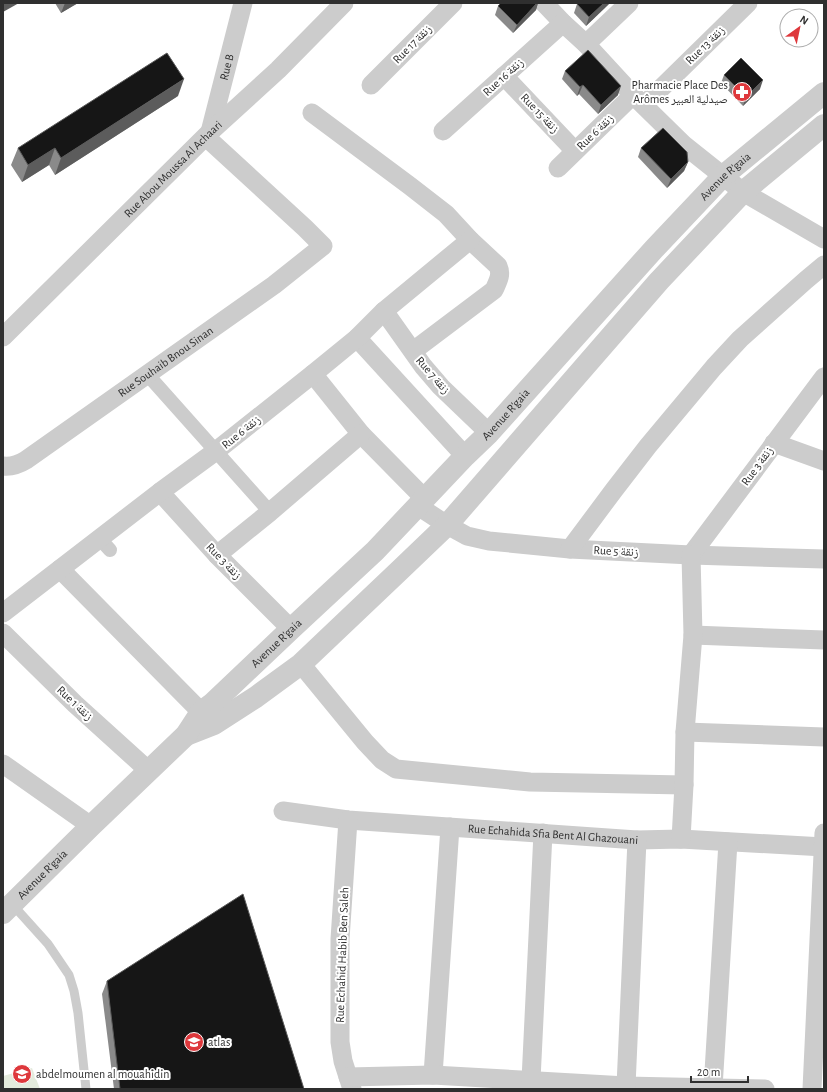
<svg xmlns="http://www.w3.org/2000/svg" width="827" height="1092" font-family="'Alegreya Sans','Noto Naskh Arabic',sans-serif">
<rect width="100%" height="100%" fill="#fff"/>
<polygon fill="#e4ebdd" points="32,1068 40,1089 3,1089 3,1076"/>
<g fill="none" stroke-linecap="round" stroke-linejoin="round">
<polyline stroke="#ccc" stroke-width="9" points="12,904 48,944 69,975 74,991 78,1013 86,1089"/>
<g stroke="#ccc" stroke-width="14">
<polyline points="147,374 270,512"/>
<polyline points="100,539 110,550"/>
</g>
<g stroke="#ccc" stroke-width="19">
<polyline points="544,3 563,23 586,44 633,95 684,145 743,192 824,239"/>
<polyline points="586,44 629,3"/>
<polyline points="504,76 575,151"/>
<polyline points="371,85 453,3"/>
<polyline points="644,105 748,3"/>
<path d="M 312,113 L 410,186 L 446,214 L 470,240 L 498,266 C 502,275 498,281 494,290 L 413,351"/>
<polyline points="443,131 563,23"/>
<path id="s1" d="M 210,132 L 243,3"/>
<polyline points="558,168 633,95"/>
<polyline points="384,311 423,366 441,387 489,433"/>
<path id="s2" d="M 3,337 L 210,132 L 278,70 L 344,3"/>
<polyline points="357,338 465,456"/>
<polyline points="313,374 361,434 424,498"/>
<polyline points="774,443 824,461"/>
<path id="s3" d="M 3,466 C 12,467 18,465 26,460 L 274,285 L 323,246 L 305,228 L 206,137"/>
<polyline points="160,492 217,555 291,629"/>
<polyline points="418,506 447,525 467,536 489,541 570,549 691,555 824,559"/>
<polyline points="570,549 614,490 648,446 714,367 740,339 806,280 824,265"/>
<polyline points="217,555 270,512 361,434"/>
<polyline points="691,555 824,377"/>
<polyline points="60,569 211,722"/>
<polyline points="3,613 160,492 216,451 313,374 357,338 384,311 470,240"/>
<polyline points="3,633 75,704 149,771"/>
<polyline points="693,635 824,640"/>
<polyline points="301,664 365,742 382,760 396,769 530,782 684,785"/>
<polyline points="685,732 824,737"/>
<polyline points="3,764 91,826"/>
<path id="s4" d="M 283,811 L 348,820 L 637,840 L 681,839 L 824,847"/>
<polyline points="348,820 340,939 340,1042 343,1061 352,1089"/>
<polyline points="681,839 684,785 685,732 693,635 691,555"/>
<polyline points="433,1075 450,827"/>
<polyline points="348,1077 433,1075 626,1086 765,1089"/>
<polyline points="531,1080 543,833"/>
<polyline points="626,1086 637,840"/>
<polyline points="713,1088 728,842"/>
<polyline points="812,1089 824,833"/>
</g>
<g stroke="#ccc" stroke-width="22">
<polyline points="186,735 214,724 256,697 301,664 400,570 447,525 659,281 743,192 824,125"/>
<path id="s5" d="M 3,913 L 91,826 L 186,735 L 201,712 L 213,703 L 291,629 L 375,551 L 465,456 L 489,433 L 654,249 L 723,176 L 824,93"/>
</g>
</g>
<g fill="#8a8a8a">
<polygon points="55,3 78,3 61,13"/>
<polygon points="501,3 538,3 536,10 513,33 495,15 498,6"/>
<polygon points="610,3 586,26 574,13 577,4"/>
<polygon points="565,71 618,95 598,114 579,94 577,96 562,79"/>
<polygon points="724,75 760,89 743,106 721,83"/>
<polygon points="178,96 55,175 49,165 22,182 11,165 18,148"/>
<polygon points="641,148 688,162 684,171 667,188 638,157"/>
<polygon points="107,981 304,1089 114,1089 102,994"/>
</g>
<g fill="#5c5c5c">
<polygon points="3,3 19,3 3,12"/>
<polygon points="65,3 78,3 61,13"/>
<polygon points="537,3 538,3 536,10 513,33 517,25"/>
<polygon points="604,3 610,3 586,26 589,17"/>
<polygon points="184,79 178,96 55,175 61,158"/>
<polygon points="763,80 760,89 743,106 746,97"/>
<polygon points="583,85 579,94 577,96 580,87"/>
<polygon points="621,86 618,95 598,114 601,105"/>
<polygon points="55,148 49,165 22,182 28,165"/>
<polygon points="688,162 684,171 667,188 671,179"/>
</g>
<g fill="#161616" stroke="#5c5c5c">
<polygon points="501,3 537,3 517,25 498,6"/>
<polygon points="579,3 604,3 589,17 577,4"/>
<polygon points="588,50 621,86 601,105 583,85 580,87 565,71"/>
<polygon points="167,53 184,79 61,158 55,148 28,165 18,148"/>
<polygon points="741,58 763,80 746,97 724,75"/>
<polygon points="663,128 687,152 688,162 671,179 641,148"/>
<polygon points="243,894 304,1089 120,1089 107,981"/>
</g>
<defs>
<symbol id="pharmacy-disc" viewBox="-11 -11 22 22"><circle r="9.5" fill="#de383c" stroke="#fff"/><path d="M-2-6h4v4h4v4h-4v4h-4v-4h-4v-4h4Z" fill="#fff"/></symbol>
<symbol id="school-disc" viewBox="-11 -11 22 22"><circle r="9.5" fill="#de383c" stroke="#fff"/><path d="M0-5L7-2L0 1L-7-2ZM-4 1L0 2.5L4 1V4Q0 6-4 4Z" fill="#fff"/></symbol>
</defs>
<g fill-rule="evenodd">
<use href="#pharmacy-disc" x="731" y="81" width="22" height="22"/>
<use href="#school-disc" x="183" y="1031" width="22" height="22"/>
<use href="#school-disc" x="11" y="1063" width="22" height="22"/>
</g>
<g text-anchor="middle" stroke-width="4" stroke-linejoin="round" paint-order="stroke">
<g font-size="12" fill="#2f2f2f" stroke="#fff">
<text transform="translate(412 44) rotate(-45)" y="4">Rue 17 زنقة</text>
<text transform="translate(705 45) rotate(-44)" y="4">Rue 13 زنقة</text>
<text dy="4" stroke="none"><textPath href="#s1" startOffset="67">Rue B</textPath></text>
<text transform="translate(503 77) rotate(-42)" y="4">Rue 16 زنقة</text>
<text transform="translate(540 113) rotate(46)" y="4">Rue 15 زنقة</text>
<text transform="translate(595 132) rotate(-44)" y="4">Rue 6 زنقة</text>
<text dy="4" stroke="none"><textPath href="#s2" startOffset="239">Rue Abou Moussa Al Achaari</textPath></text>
<text dy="4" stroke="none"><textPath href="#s5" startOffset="1033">Avenue R'gaia</textPath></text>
<text dy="4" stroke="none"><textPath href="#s3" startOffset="195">Rue Souhaib Bnou Sinan</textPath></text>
<text transform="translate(433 375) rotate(49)" y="4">Rue 7 زنقة</text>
<text dy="4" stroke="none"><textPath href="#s5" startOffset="709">Avenue R'gaia</textPath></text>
<text transform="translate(241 432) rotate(-39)" y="4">Rue 6 زنقة</text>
<text transform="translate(757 466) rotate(-54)" y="4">Rue 3 زنقة</text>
<text transform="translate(616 551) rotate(3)" y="4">Rue 5 زنقة</text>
<text transform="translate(224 561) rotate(46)" y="4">Rue 3 زنقة</text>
<text dy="4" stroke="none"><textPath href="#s5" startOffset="385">Avenue R'gaia</textPath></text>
<text transform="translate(75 703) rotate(43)" y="4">Rue 1 زنقة</text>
<text dy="4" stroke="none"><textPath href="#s4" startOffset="271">Rue Echahida Sfia Bent Al Ghazouani</textPath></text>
<text dy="4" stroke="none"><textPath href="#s5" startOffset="55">Avenue R'gaia</textPath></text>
<text transform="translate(342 955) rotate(-88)" y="4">Rue Echahid Habib Ben Saleh</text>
</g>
<g font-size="12" fill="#2f2f2f" stroke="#fff" text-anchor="start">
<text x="728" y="89" text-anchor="end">Pharmacie Place Des<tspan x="728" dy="14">Arômes صيدلية العبير</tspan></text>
<text x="208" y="1046">atlas</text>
<text x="36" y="1078">abdelmoumen al mouahidin</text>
</g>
</g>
<rect width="827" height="1092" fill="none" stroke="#2f2f2f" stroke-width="8"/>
<g transform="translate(799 28) rotate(33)"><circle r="19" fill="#ffffff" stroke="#acacac"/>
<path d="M0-3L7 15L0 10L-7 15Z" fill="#de383c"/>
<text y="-6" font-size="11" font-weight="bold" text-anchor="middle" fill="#2f2f2f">N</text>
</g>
<path d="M691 1076v6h57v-6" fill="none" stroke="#2f2f2f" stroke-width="2"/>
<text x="697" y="1076" font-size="12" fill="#2f2f2f" stroke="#ffffff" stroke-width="3" paint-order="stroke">20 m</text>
</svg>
